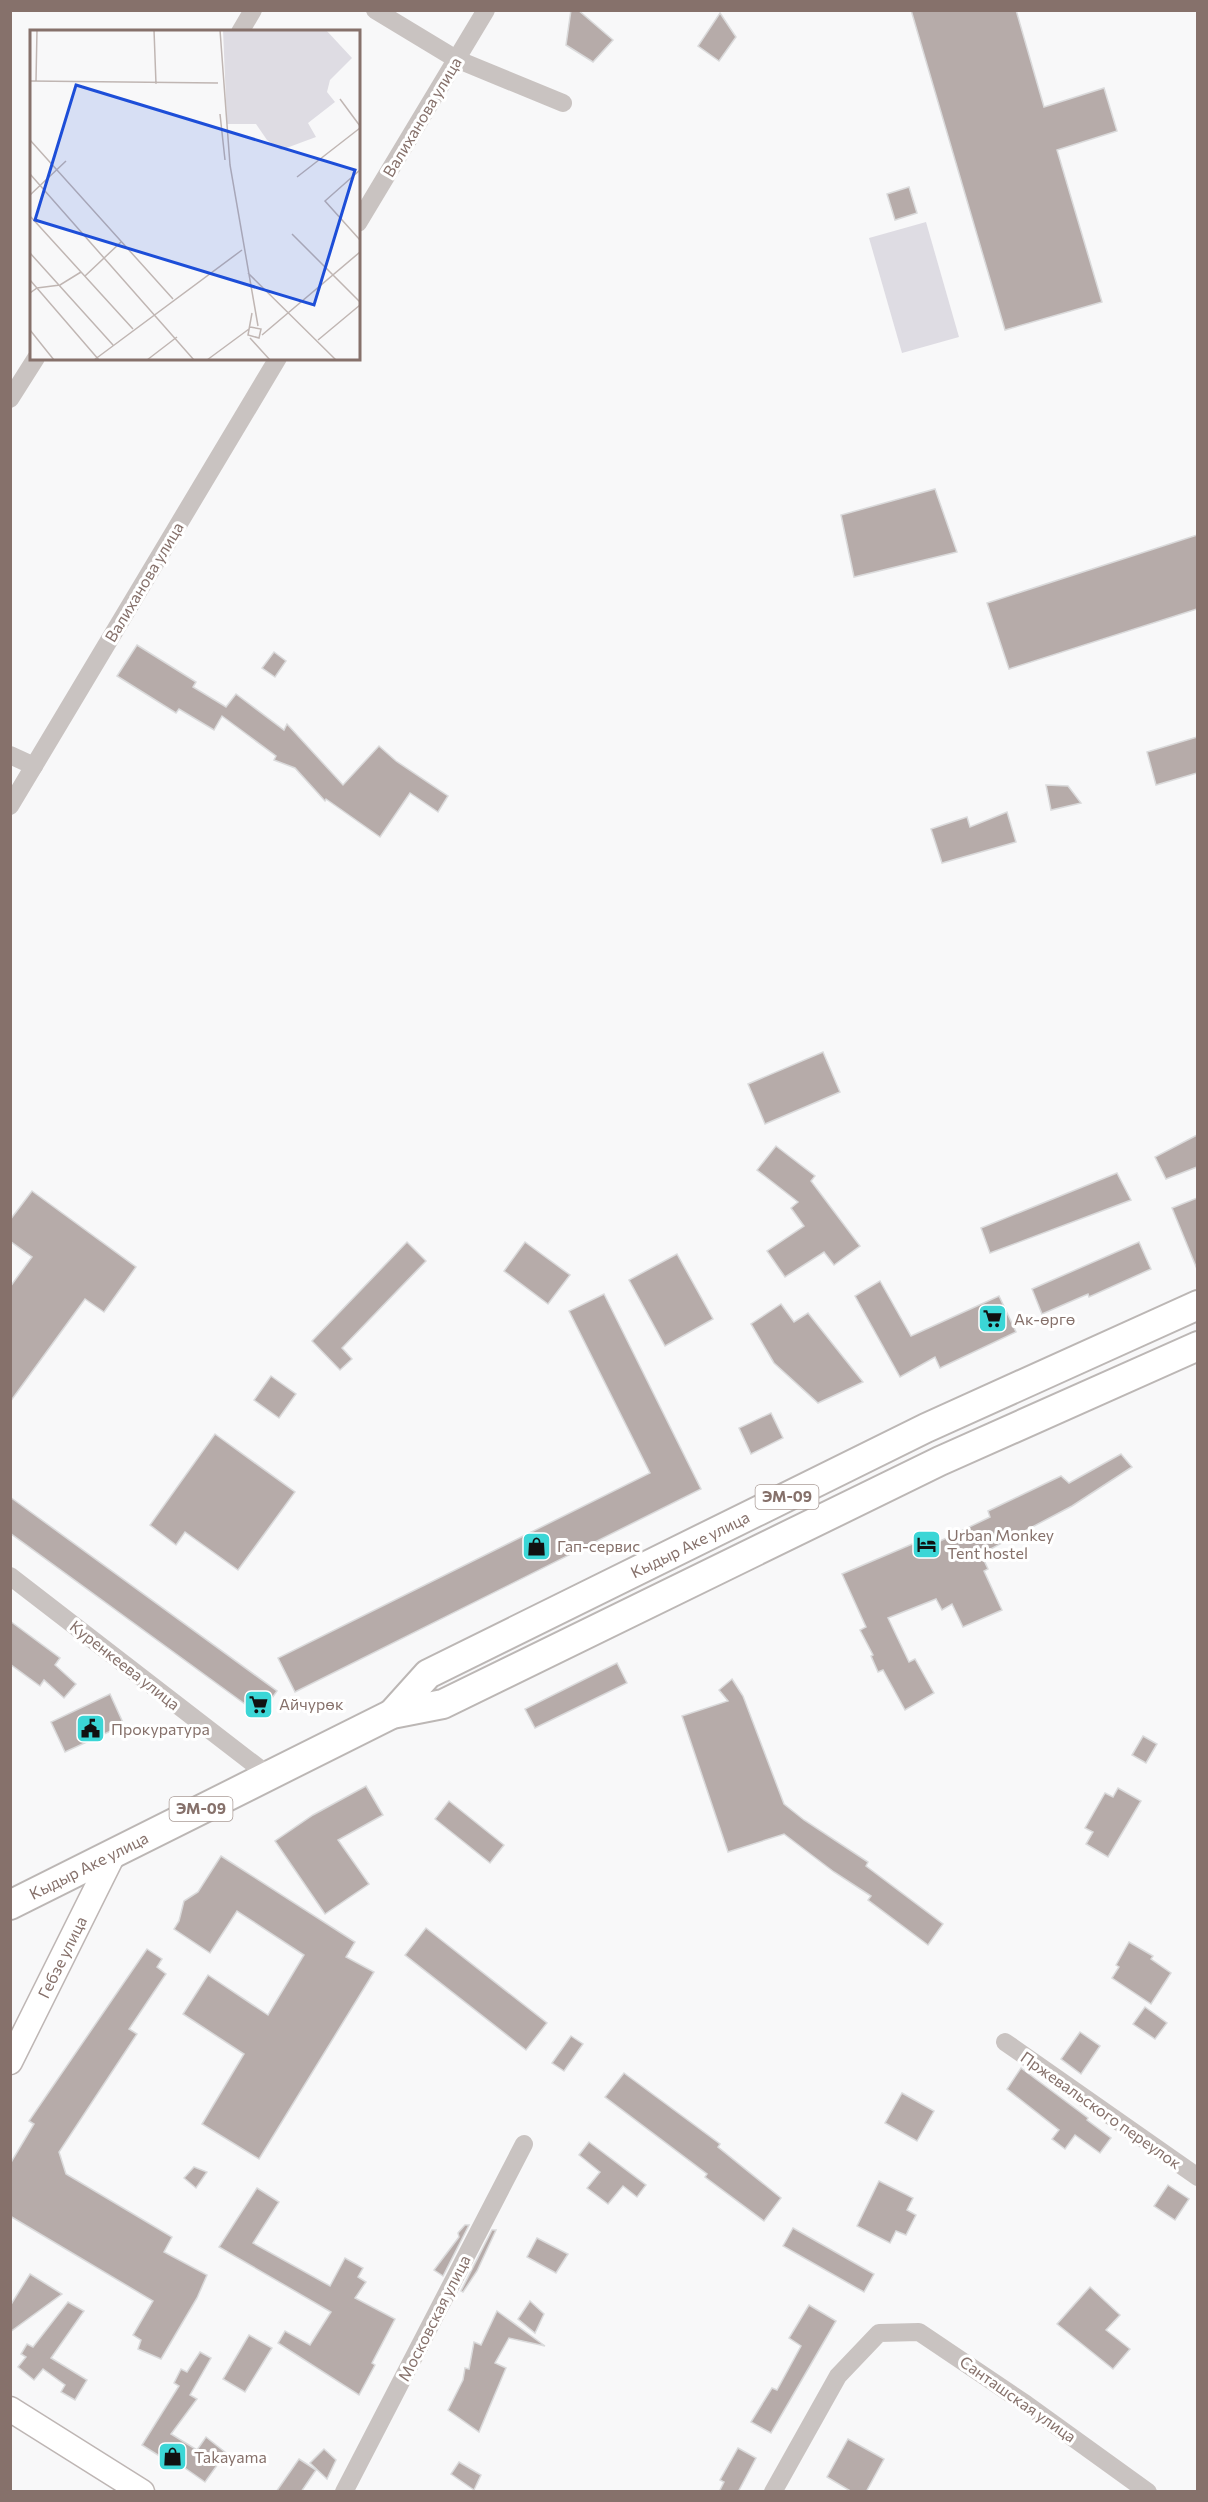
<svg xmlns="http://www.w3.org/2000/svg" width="1208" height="2502" font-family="Commissioner,sans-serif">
<rect width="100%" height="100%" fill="#f8f8f9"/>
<polygon fill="#dedce3" points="926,222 959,337 902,353 869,238"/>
<g fill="#b6aba9" stroke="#dadadb" stroke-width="1.5">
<polygon points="571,10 578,10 613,40 593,62 566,45"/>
<polygon points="911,10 1016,10 1044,107 1104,88 1117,131 1057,150 1102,302 1005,330"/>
<polygon points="720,13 736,37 719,61 698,46"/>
<polygon points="909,187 917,213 895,220 887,194"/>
<polygon points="935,489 957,552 854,577 841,515"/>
<polygon points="1197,535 1197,609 1009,669 987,603"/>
<polygon points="137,645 196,682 193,687 226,707 236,694 284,730 287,724 343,785 379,746 396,761 448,796 438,812 410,793 380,837 326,799 325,801 295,768 274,760 276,756 222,716 214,730 179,709 176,713 117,676"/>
<polygon points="274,652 286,661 275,677 262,668"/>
<polygon points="1197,737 1197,773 1156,785 1147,752"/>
<polygon points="1046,785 1068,786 1081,803 1051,810"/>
<polygon points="1007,812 1016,842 942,863 931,829 967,817 970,827"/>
<polygon points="823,1052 840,1092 765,1124 748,1084"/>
<polygon points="1197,1135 1197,1167 1166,1179 1155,1157"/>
<polygon points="776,1146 815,1176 811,1181 860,1246 834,1265 824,1252 785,1277 767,1251 804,1226 791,1208 798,1202 757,1170"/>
<polygon points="1117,1173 1131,1200 990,1253 981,1228"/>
<polygon points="32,1191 136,1267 104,1312 85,1299 10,1402 10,1287 32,1257 10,1241 10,1220"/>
<polygon points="1197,1198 1197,1269 1172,1208"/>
<polygon points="407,1242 426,1261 342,1348 352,1359 340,1370 312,1341"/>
<polygon points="525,1242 570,1275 548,1304 504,1271"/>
<polygon points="1139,1242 1151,1269 1089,1297 1088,1294 1042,1314 1032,1289"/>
<polygon points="677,1254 713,1319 665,1346 629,1280"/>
<polygon points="880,1281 911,1336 999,1296 1016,1332 940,1368 935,1357 900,1377 855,1296"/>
<polygon points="604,1294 701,1489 295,1692 278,1658 650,1473 569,1311"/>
<polygon points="781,1304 794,1322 808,1313 863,1382 818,1403 774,1363 751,1324"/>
<polygon points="271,1376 296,1394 279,1418 254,1400"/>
<polygon points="771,1413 783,1438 751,1454 739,1428"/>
<polygon points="215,1434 295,1492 238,1570 185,1532 176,1545 150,1525"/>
<polygon points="1121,1454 1132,1467 1072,1506 981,1554 988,1569 984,1571 1002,1610 963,1627 952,1604 942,1610 936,1599 888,1618 909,1662 915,1659 934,1693 905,1710 883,1670 878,1672 871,1656 873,1655 860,1630 866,1627 842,1574 931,1536 934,1544 990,1517 988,1511 1061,1476 1069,1483"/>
<polygon points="10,1497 277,1691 260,1715 10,1533"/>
<polygon points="10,1621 60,1658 55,1665 76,1684 64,1698 44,1680 40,1686 10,1664"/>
<polygon points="617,1663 627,1683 535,1728 525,1709"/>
<polygon points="732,1679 743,1696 784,1804 804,1820 868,1862 866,1866 943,1924 928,1945 868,1900 871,1896 834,1872 784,1834 728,1852 682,1716 728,1701 719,1690"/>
<polygon points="110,1694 124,1725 65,1752 51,1722"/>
<polygon points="1143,1736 1157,1744 1146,1763 1132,1755"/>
<polygon points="366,1786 383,1815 338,1840 369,1884 325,1914 275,1841 313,1815"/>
<polygon points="1118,1788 1141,1801 1108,1857 1086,1844 1093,1832 1085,1828 1105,1793 1113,1797"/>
<polygon points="449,1801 504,1845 490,1863 435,1819"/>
<polygon points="221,1856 355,1942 346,1957 374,1972 259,2159 202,2124 244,2054 183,2014 208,1975 268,2015 304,1955 237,1911 210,1953 174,1929 179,1921 184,1901 198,1892"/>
<polygon points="426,1928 547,2023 526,2050 405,1955"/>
<polygon points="1129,1942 1153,1956 1151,1959 1171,1973 1151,2004 1112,1978 1119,1967 1116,1965"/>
<polygon points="147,1949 162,1959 157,1967 166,1974 129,2029 137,2034 59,2152 66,2174 172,2237 164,2252 207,2275 197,2298 161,2359 138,2349 141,2340 133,2335 153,2301 10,2216 10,2164 34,2124 29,2121"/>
<polygon points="1145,2007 1167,2023 1155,2039 1133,2024"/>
<polygon points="1080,2032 1100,2046 1081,2074 1061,2059"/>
<polygon points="571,2036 583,2044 564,2071 552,2063"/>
<polygon points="1021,2068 1088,2118 1087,2120 1111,2138 1100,2153 1075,2135 1065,2149 1052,2139 1059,2130 1007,2089"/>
<polygon points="624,2073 720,2144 718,2147 781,2198 764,2221 705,2177 707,2174 605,2097"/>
<polygon points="902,2093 934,2111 917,2141 885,2123"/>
<polygon points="589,2142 646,2185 637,2197 623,2186 608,2204 587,2188 600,2172 579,2155"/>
<polygon points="194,2167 207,2172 196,2188 184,2178"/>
<polygon points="879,2181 913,2198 907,2210 916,2215 906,2235 896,2231 890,2243 857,2226"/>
<polygon points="1168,2185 1189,2199 1175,2220 1154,2206"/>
<polygon points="257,2188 279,2202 253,2243 330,2286 345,2258 363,2268 358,2277 366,2282 355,2298 395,2319 372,2363 375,2365 359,2395 278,2343 285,2331 310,2345 331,2312 219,2247"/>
<polygon points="465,2225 469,2225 443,2276 434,2270 459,2237 458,2233"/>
<polygon points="793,2228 874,2274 864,2292 783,2246"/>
<polygon points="492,2230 496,2230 477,2271 463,2292 461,2291"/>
<polygon points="537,2238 568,2254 556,2273 527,2257"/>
<polygon points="30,2274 62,2294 10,2332 10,2306"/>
<polygon points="1090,2287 1120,2315 1106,2330 1130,2349 1113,2369 1057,2324"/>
<polygon points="530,2301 544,2314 535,2333 518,2319"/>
<polygon points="68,2302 84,2311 51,2358 87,2380 75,2400 61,2392 65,2385 43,2369 34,2380 18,2367 26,2357 21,2354 27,2344 33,2347"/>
<polygon points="809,2305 836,2321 771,2433 751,2422 772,2388 777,2390 801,2346 789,2338"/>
<polygon points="497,2311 545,2346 509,2338 495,2363 506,2368 479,2432 448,2410 463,2380 465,2368 469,2369 474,2342 481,2345"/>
<polygon points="249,2335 272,2348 245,2392 223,2379"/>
<polygon points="200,2352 211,2358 190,2395 197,2399 171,2434 197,2450 206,2437 226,2453 205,2482 182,2466 180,2469 142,2445 179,2386 174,2383 181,2369 187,2372"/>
<polygon points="848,2439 884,2459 866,2492 852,2492 827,2477"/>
<polygon points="738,2448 756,2458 738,2492 719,2492 724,2482 720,2480"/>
<polygon points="324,2449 336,2460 327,2479 310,2463"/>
<polygon points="299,2459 316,2470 301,2492 276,2492"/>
<polygon points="459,2462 481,2475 474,2490 451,2474"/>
</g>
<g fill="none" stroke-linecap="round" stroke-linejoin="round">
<defs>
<g id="secondary">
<path id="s1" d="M 10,2062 L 114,1853"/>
<polyline points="10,2409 142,2492"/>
</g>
<g id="trunk">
<path id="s2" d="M 392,1714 L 428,1674 L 926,1428 L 1198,1305"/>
<path id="s3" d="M 10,1905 L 392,1714 L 443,1704 L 940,1461 L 1198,1346"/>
</g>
</defs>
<use href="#secondary" stroke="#beb6b4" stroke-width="27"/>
<use href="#trunk" stroke="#bcb7b5" stroke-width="32"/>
<g stroke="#c9c3c1" stroke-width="18">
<polyline points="375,10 456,59 563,103"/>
<polyline points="240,32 253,10"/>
<polyline points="358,223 486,10"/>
<polyline points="10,399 36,358"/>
<polyline points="10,755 34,766"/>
<polyline points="10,806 278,358"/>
<polyline points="10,1576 268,1775"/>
<polyline points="1005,2042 1198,2177"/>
<polyline points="344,2492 524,2144"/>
<polyline points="773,2492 838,2376 879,2333 919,2332 1026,2404 1148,2492"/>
</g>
<use href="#secondary" stroke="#fff" stroke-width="24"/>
<use href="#trunk" stroke="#fff" stroke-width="28"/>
</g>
<defs>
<symbol id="supermarket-square" viewBox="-11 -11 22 22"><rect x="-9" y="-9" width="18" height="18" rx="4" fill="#3bd6d6" stroke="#fff"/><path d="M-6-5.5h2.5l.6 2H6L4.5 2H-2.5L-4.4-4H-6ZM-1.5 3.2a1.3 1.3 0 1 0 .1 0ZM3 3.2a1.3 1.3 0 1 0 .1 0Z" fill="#111"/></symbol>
<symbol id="hotel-square" viewBox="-11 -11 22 22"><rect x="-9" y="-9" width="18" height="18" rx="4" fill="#3bd6d6" stroke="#fff"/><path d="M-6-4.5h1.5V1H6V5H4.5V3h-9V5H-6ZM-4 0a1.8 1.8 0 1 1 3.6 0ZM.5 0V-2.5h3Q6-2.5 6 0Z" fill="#111"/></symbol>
<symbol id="shop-square" viewBox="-11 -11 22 22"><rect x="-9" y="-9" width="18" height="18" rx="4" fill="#3bd6d6" stroke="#fff"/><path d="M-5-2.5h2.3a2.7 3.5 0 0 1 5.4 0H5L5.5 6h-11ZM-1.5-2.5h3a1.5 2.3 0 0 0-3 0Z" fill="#111"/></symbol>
<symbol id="civic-square" viewBox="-11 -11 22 22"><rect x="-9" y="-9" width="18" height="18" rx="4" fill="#3bd6d6" stroke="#fff"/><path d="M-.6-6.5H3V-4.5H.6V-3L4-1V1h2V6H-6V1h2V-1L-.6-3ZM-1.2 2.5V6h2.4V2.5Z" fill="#111"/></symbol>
</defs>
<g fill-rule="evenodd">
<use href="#supermarket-square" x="976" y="1302" width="33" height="33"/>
<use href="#hotel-square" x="910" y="1528" width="33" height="33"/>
<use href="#shop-square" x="520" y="1530" width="33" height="33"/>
<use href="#supermarket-square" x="242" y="1688" width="33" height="33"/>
<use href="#civic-square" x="74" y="1712" width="33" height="33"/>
<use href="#shop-square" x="156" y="2440" width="33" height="33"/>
</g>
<g text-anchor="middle" stroke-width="6" stroke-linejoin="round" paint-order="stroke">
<g fill="#fff" stroke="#aa9c97" stroke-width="1.5">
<rect x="755.5" y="1485" width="63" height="24" rx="4.5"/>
<rect x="169.5" y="1797" width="63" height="24" rx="4.5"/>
</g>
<g font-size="15" font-weight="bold" fill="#86716b">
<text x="787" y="1502">ЭМ-09</text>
<text x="201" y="1814">ЭМ-09</text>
</g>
<g font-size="16" fill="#86716b" stroke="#fff">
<text transform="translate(422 117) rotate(-59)" y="6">Валиханова улица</text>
<text transform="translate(144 582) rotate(-59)" y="6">Валиханова улица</text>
<text dy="6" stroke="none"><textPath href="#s2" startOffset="346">Кыдыр Аке улица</textPath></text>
<text transform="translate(125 1665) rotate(38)" y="6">Куренкеева улица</text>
<text dy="6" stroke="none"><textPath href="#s3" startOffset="88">Кыдыр Аке улица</textPath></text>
<text dy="6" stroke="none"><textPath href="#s1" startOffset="117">Гебзе улица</textPath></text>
<text transform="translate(1101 2110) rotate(35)" y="6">Пржевальского переулок</text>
<text transform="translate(434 2318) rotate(-63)" y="6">Московская улица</text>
<text transform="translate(1018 2399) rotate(35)" y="6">Санташская улица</text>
</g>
<g font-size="16" fill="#86716b" stroke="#fff" text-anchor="start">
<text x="1014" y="1325">Ак-өргө</text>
<text x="947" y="1541">Urban Monkey<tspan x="947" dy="18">Tent hostel</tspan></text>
<text x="557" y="1552">Гап-сервис</text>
<text x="279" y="1710">Айчурөк</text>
<text x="111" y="1735">Прокуратура</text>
<text x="194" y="2463">Takayama</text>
</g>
</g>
<g transform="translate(30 30)">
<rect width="330" height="330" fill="#f8f8f9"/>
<path d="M 193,0 L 296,0 L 322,28 L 300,50 L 297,62 L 305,72 L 278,93 L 286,107 L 251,120 L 237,110 L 226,94 L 197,94 Z" fill="#dedce3"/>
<path fill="none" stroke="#c0b6b3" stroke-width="1.5" d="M 124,0 L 126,54M 190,0 L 200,135 L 228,296M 0,51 L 188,53M 6,51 L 7,0M 310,69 L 330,96M 190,84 L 195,130M 0,110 L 143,269M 330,140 L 295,171 L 330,210M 0,144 L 164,330M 267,147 L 330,98M 0,165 L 36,131M 0,186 L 103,299M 262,204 L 330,272M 0,223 L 83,315M 218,243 L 306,330M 55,246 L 91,212M 0,250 L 69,330M 0,263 L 7,258 L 30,255 L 51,242M 220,297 L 231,299 L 229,308 L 218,305 L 222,283M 0,300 L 24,330M 232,305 L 330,222M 220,308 L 240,330M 288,310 L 330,275M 64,330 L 212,220M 117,330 L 147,307M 177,330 L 219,299"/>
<path fill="#1d4ed8" fill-opacity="0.15" stroke="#1d4ed8" stroke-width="3" d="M 46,55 L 325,140 L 284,275 L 5,190 Z"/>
<rect width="330" height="330" fill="none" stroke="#86716b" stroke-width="3"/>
</g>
<rect width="1208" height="2502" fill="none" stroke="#86716b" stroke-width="24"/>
</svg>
